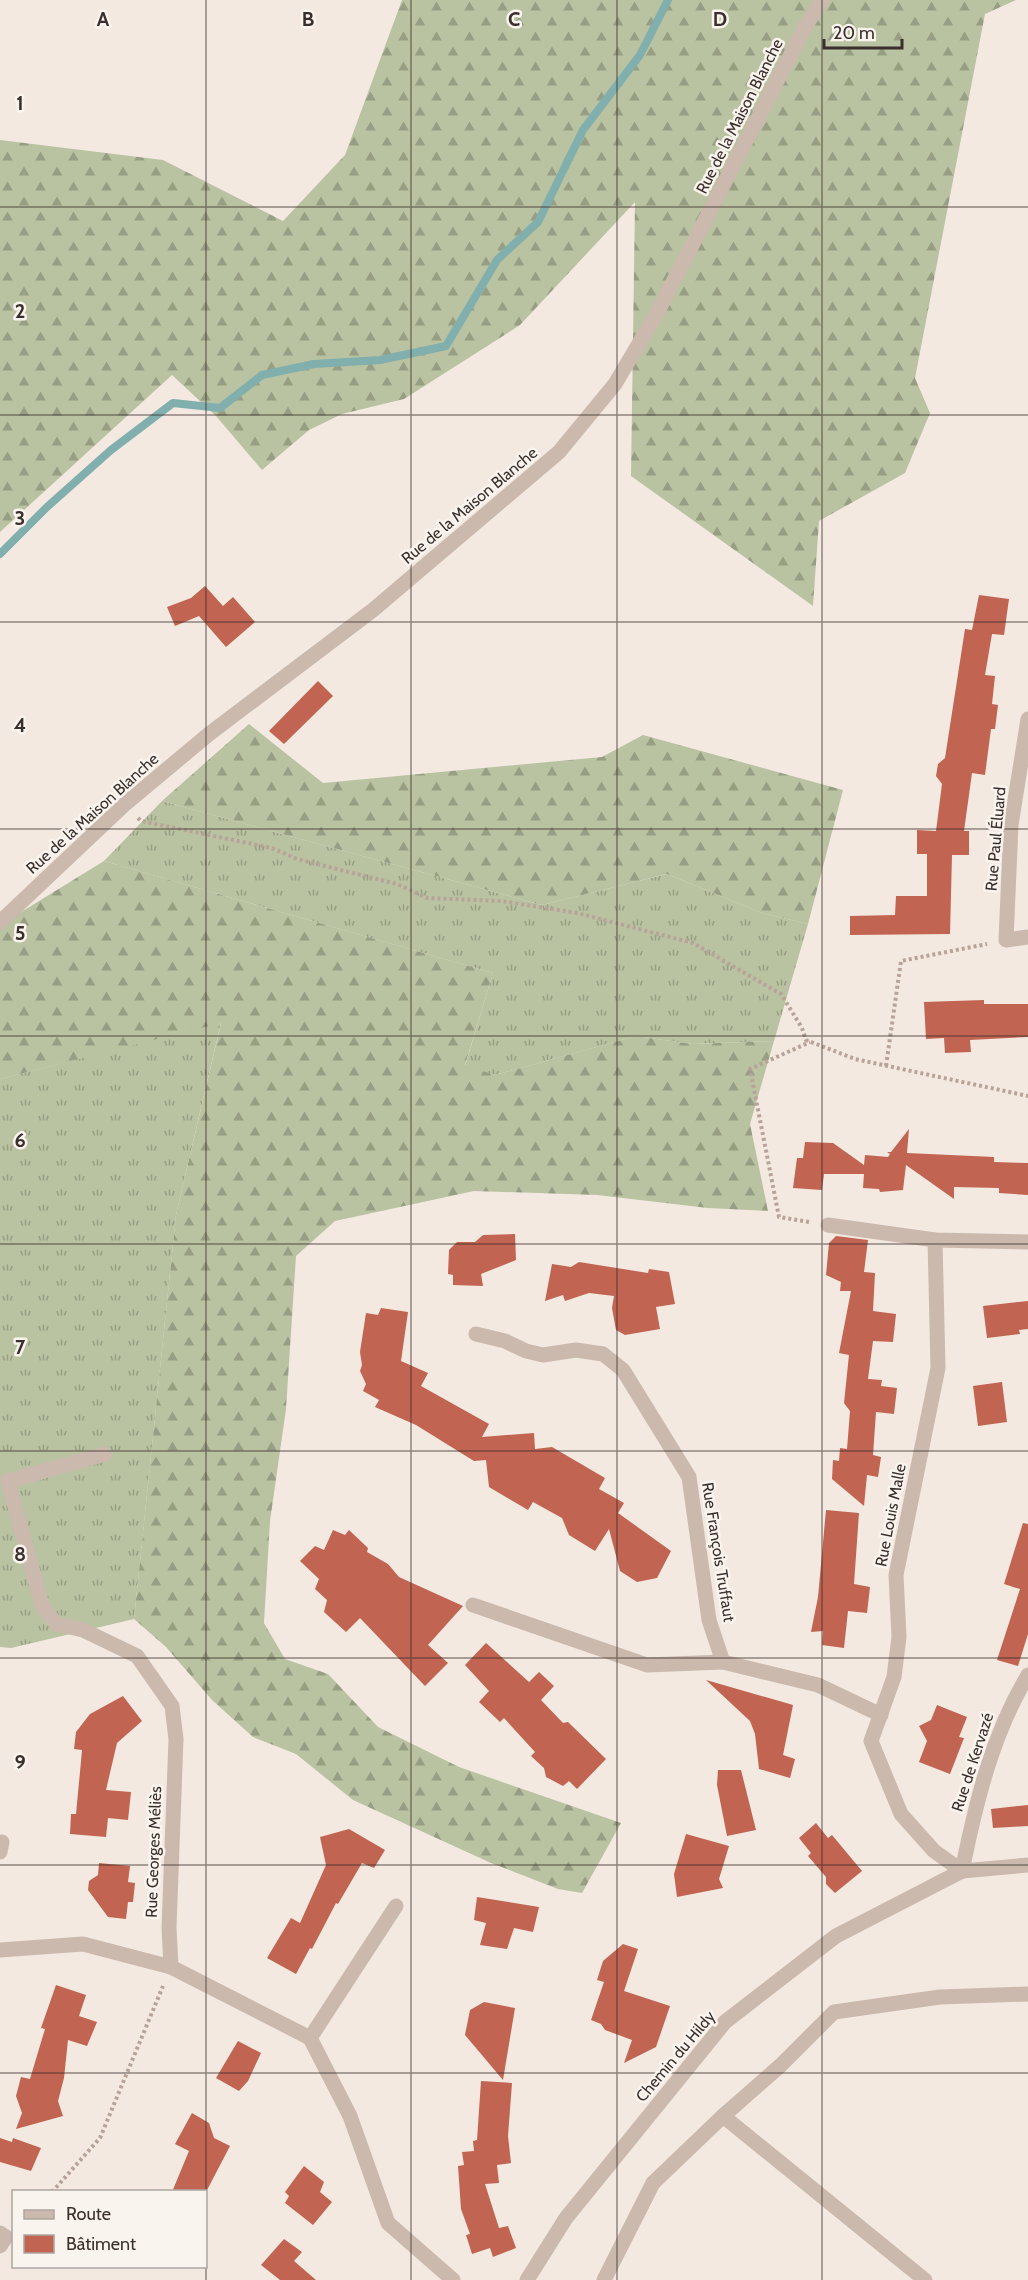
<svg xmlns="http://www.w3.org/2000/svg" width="1028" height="2280" font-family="Cabin,sans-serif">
<defs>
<pattern id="grass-tufts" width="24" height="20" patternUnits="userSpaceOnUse" patternTransform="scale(1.5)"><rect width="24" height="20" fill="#b9c2a1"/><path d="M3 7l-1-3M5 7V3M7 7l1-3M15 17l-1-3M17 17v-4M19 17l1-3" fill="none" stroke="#979e83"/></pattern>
<pattern id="forest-firs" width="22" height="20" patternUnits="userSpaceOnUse" patternTransform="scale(1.5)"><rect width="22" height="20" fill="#b9c2a1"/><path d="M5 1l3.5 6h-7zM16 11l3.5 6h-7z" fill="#979e83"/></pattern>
</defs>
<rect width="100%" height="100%" fill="#f3e9e1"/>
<g fill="url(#grass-tufts)">
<polygon points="162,801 542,905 667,874 762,913 808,924 774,1041 692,1044 636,1036 495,1075 465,1066 493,973 104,861"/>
<polygon points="221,1022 176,1215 134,1619 11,1648 0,1647 0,1079"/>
</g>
<g fill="url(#forest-firs)">
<polygon points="402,0 1016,0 985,14 915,378 930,413 905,473 819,521 813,606 631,476 635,202 520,325 404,399 342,414 309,430 262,470 216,416 172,375 0,532 0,140 163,160 283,221 345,155"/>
<polygon points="249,724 323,783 602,757 643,735 843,790 808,924 762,913 667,874 542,905 162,801"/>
<polygon points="104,861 493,973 465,1065 495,1075 636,1036 692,1044 774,1041 750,1124 768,1211 708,1208 597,1195 474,1191 335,1221 296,1256 286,1409 270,1521 264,1623 285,1659 328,1674 378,1727 459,1767 621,1823 582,1893 558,1889 491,1863 353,1800 296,1754 253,1737 212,1700 166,1647 134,1619 176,1215 221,1023 0,1079 0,925"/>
</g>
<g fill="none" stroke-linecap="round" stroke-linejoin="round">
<polyline stroke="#81afad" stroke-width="8" points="0,554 47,507 111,450 173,403 220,408 262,375 314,364 380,360 446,346 497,260 538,222 583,130 640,55 668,0"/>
</g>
<g fill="#c16451">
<polygon points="205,586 223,606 233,597 255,622 226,647 199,616 175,626 167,607 191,598"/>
<polygon points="979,595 1009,599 1004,635 992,634 985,675 995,676 992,704 998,705 995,729 991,729 985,775 972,773 964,831 969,831 969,855 952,855 950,934 850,935 850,916 895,915 896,896 927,896 927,854 917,854 917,830 936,831 942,784 936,776 938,764 945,758 965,629 972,630"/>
<polygon points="318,681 333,696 284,744 269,731"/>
<polygon points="984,1000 984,1004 1028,1004 1028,1037 970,1040 971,1052 945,1053 944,1038 926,1039 924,1002"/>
<polygon points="909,1129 907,1153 994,1157 994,1162 1028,1163 1028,1195 999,1193 999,1188 954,1187 954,1199 906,1165 903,1190 880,1192 879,1189 863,1188 864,1174 824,1174 822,1190 793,1188 797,1158 803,1158 805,1142 833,1143 864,1165 865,1155 888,1157 890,1154 887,1152 891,1152"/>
<polygon points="515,1234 516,1260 481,1274 483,1286 453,1285 453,1275 448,1274 449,1250 457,1242 475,1242 483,1235"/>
<polygon points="836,1236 868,1240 864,1272 875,1273 873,1311 896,1314 893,1342 873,1341 868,1379 882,1380 881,1386 897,1388 894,1414 876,1412 873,1455 881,1457 878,1477 867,1475 864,1506 832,1479 833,1460 839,1461 840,1448 847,1449 850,1411 844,1403 849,1355 839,1353 851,1291 840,1291 841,1282 826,1275 829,1243"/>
<polygon points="579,1262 648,1273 649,1269 669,1272 675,1304 656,1307 660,1329 625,1335 616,1330 612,1308 614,1296 589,1293 565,1301 563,1295 545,1301 552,1264 571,1267"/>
<polygon points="1028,1301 1028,1329 1019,1330 1020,1334 987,1338 983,1306"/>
<polygon points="381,1308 408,1312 401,1361 428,1373 421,1386 489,1424 482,1437 534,1433 535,1449 552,1447 605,1478 599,1489 624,1503 618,1513 671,1551 657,1578 637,1582 620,1571 609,1529 595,1551 569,1535 562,1518 533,1502 528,1510 489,1487 486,1460 474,1461 416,1425 375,1407 379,1400 363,1391 366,1384 360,1371 362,1365 360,1352 366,1313 378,1315"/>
<polygon points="1002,1382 1007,1422 978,1426 973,1386"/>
<polygon points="826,1510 859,1513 854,1584 870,1587 867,1613 848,1611 844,1648 822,1645 823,1631 811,1632 818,1597"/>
<polygon points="1023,1523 1028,1524 1028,1634 1018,1666 997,1660 1020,1589 1004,1584"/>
<polygon points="333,1530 345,1535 349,1530 368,1548 367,1552 388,1564 399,1577 463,1606 428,1645 448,1663 425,1686 360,1618 346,1632 324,1612 327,1600 315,1589 319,1579 300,1561 315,1546 324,1550"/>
<polygon points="486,1643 529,1682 539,1672 554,1686 541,1700 563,1723 568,1722 606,1759 577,1789 569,1781 563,1786 546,1777 544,1768 531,1756 535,1752 504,1718 500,1722 479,1702 489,1691 465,1665"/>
<polygon points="706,1680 793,1705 783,1755 795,1759 790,1778 759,1769 755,1734 750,1721"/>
<polygon points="123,1696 142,1721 117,1743 106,1790 131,1792 128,1820 108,1818 106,1837 70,1834 71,1814 76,1814 80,1772 82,1750 74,1749 76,1732 90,1714"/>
<polygon points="937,1705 967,1717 959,1737 964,1738 950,1774 919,1762 927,1741 919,1726 931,1720"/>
<polygon points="718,1770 741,1770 756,1830 727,1836 717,1785"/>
<polygon points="1028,1805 1028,1826 993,1828 991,1809"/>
<polygon points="816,1823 828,1838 832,1835 862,1871 835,1893 826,1884 826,1877 808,1856 811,1853 799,1838"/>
<polygon points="349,1829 385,1850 374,1868 362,1863 338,1904 336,1903 312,1949 310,1948 296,1974 267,1958 291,1918 300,1923 326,1865 320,1837"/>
<polygon points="686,1834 729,1846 719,1879 723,1888 677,1897 674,1874"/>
<polygon points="99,1863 130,1866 128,1882 135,1883 133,1902 128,1902 126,1919 108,1917 88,1890 89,1881 98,1875"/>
<polygon points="477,1897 539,1907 533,1932 514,1928 507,1949 480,1945 486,1923 474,1920"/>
<polygon points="623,1944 638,1949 624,1991 670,2006 656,2047 624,2063 632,2040 605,2030 601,2024 591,2020 604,1982 597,1980 603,1961"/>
<polygon points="56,1985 86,1995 79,2016 97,2022 87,2046 68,2040 64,2078 58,2101 63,2116 16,2129 22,2113 16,2096 21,2077 30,2079 45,2029 41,2028"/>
<polygon points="484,2002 515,2008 503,2080 465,2035 470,2010"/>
<polygon points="238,2041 261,2053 248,2081 239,2091 216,2078"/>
<polygon points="481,2081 512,2083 508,2136 511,2163 497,2165 499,2183 485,2184 499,2228 508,2226 516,2248 493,2257 490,2248 472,2254 466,2235 470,2234 461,2209 458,2166 464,2165 462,2152 474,2151 473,2141 477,2140"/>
<polygon points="192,2113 209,2123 214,2138 230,2146 206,2192 172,2192 189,2151 175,2144"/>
<polygon points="0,2138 12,2142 13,2138 41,2148 31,2171 0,2162"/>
<polygon points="304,2166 324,2182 320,2192 332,2202 313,2225 285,2203 289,2196 285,2192"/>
<polygon points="284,2239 302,2252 294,2261 316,2280 280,2280 261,2265"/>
</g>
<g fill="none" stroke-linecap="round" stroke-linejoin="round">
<g stroke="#b7a397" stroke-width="4" stroke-dasharray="3 3" stroke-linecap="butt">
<polyline points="138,818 141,821 272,848 297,859 397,884 427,898 501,901 577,913 693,943 781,994 802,1028 806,1040 855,1059 1028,1096"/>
<polyline points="886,1066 901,961 987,944"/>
<polyline points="809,1222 779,1217 750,1069 810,1042"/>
<polyline points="52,2192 100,2138 163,1986"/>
</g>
<g stroke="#cbb9ad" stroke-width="15">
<polyline points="723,2116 781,2065 834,2012 940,1997 1028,1994"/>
<polyline points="604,2280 653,2183 723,2116 925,2280"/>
</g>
<g stroke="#cbb9ad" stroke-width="15">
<polyline points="1028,719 1011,825 1006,940 1028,937"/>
<polyline points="0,922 124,805 209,734 373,610 559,452 615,384 657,313 805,27 822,0"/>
<polyline points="828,1225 935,1240 1028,1242"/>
<polyline points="476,1334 505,1341 526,1351 543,1355 576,1350 603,1354 623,1370 689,1477 709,1620 723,1662 818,1685 881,1715"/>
<polyline points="105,1454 8,1481 42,1605 56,1624 83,1630 137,1656 172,1706 176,1739 169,1928 171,1967"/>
<polyline points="473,1605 647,1665 723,1662"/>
<path d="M 1028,1675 C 992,1735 976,1802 962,1871 L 1028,1865"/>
<polyline points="0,1852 2,1842"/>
<polyline points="0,1950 83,1944 171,1967 310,2038 350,2116 388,2223 453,2280"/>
<polyline points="310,2038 396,1906"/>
<polyline points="0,2233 6,2237 0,2246"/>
<polyline points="527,2280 566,2218 725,2022 836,1936 962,1871 934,1851 901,1814 871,1741 894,1677 899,1637 896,1575 938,1368 935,1240"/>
</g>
</g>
<path fill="none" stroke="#3a2f2c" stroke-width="1.5" stroke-opacity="0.55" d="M 206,0 L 206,2280M 411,0 L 411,2280M 617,0 L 617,2280M 822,0 L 822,2280M 0,207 L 1028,207M 0,415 L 1028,415M 0,622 L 1028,622M 0,829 L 1028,829M 0,1036 L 1028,1036M 0,1244 L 1028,1244M 0,1451 L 1028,1451M 0,1658 L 1028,1658M 0,1865 L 1028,1865M 0,2073 L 1028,2073"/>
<g text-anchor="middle" stroke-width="5" stroke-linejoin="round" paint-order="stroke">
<g font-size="16" fill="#3a2f2c" stroke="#faf4ee">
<text transform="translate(739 116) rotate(-63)" y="6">Rue de la Maison Blanche</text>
<text transform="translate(469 505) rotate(-40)" y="6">Rue de la Maison Blanche</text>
<text transform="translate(92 813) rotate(-42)" y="6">Rue de la Maison Blanche</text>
<text transform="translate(995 839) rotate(-85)" y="6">Rue Paul Éluard</text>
<text transform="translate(890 1515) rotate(-79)" y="6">Rue Louis Malle</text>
<text transform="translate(719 1552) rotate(81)" y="6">Rue François Truffaut</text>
<text transform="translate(972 1762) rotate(-72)" y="6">Rue de Kervazé</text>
<text transform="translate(153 1852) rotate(-88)" y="6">Rue Georges Méliès</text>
<text transform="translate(675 2056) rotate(-50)" y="6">Chemin du Hildy</text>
</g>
</g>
<g font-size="20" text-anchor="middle" font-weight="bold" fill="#3a2f2c" stroke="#faf4ee" stroke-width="5" stroke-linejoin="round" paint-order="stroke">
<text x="103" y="26">A</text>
<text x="308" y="26">B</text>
<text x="514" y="26">C</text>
<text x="720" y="26">D</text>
<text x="20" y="110">1</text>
<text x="20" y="318">2</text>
<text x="20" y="525">3</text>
<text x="20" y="732">4</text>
<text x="20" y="940">5</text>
<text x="20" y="1147">6</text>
<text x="20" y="1354">7</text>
<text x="20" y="1561">8</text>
<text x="20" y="1769">9</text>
</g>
<rect x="12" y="2190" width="195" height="78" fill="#faf4ee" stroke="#ada5a0" stroke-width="1.5"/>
<rect x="24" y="2210" width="30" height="9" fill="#cbb9ad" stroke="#ada5a0" stroke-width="1.5"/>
<text x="66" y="2220" font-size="18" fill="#3a2f2c">Route</text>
<rect x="24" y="2235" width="30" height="18" fill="#c16451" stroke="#ada5a0" stroke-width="1.5"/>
<text x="66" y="2250" font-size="18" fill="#3a2f2c">Bâtiment</text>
<path d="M824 39v9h78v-9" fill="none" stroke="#3a2f2c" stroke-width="3"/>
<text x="833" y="39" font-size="18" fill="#3a2f2c" stroke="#faf4ee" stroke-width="4.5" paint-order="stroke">20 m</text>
</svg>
